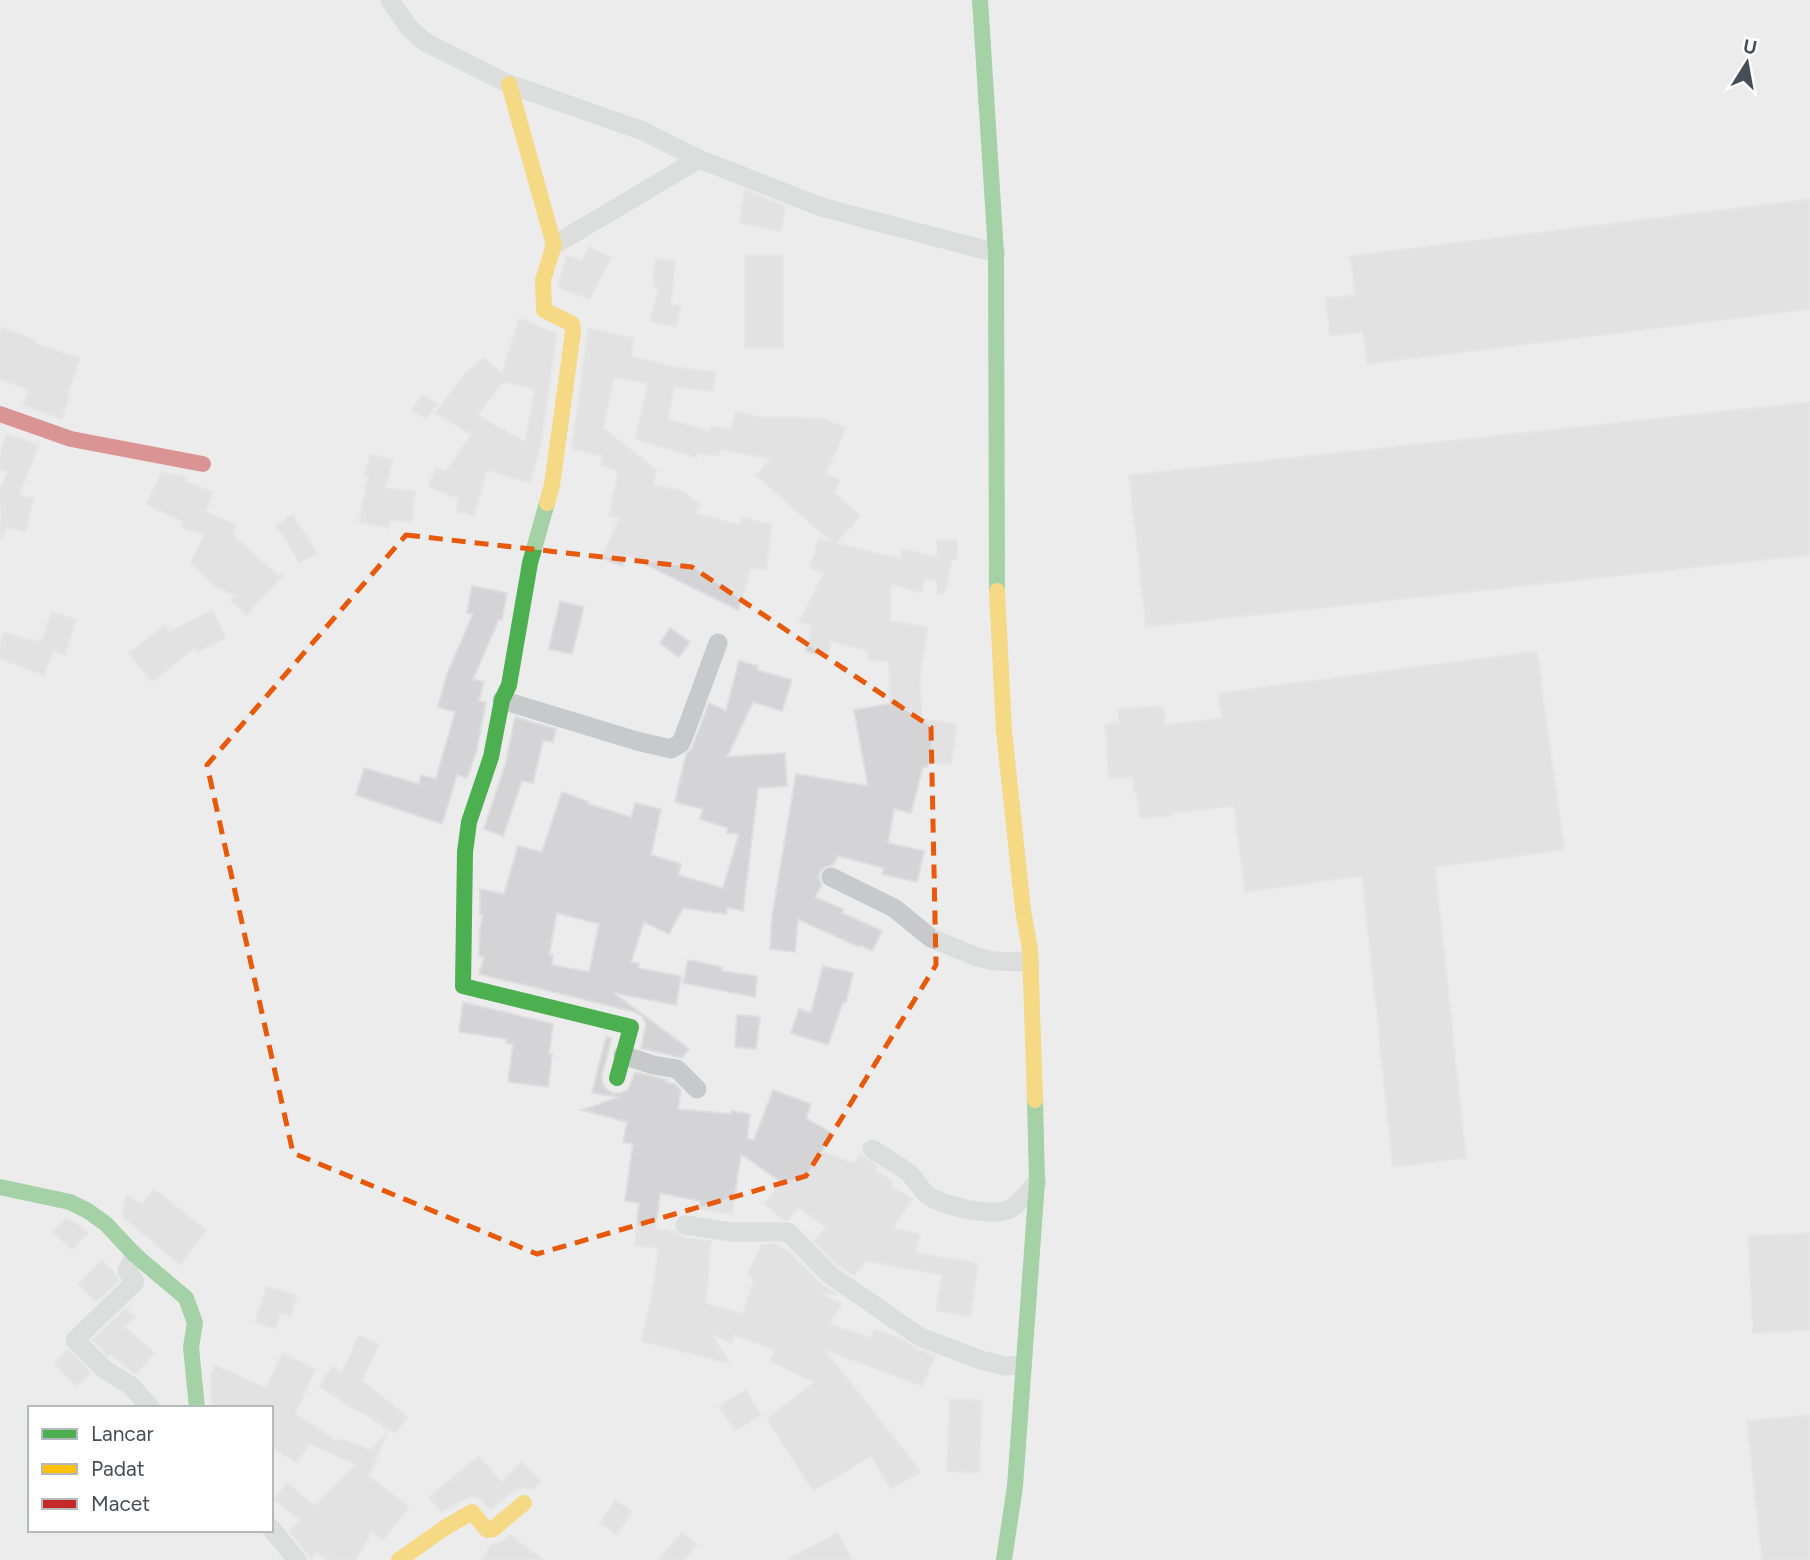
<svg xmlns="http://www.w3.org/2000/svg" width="1810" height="1560" font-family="Figtree,sans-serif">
<rect width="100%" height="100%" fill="#edecec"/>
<g fill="#d4d4d7" stroke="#dededf" stroke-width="2" fill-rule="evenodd">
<polygon points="745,190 785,206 781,231 739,223"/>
<polygon points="1810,199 1810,309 1367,364 1363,332 1330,336 1325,298 1355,295 1350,256"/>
<polygon points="589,246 611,258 589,299 558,287 567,255 582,261"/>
<rect x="745" y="255" width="38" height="93"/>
<polygon points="655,259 675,261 671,304 681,306 676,327 650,321 659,287 653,286"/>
<path d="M 519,318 L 557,334 L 541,444 L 530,483 L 487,470 L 474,516 L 456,511 L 459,499 L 428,486 L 436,468 L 445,472 L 471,435 L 435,413 L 462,377 L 483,357 L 502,374 ZM 503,382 L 535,389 L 525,442 L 478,415 Z"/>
<polygon points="0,327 35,340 34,343 80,358 67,396 70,397 61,419 23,405 29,390 0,379"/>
<polygon points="588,328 634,338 631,356 669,366 715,372 713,391 674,387 668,419 710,431 711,426 732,430 735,411 759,417 822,418 846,428 826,473 840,481 834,493 861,516 836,543 901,559 903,549 937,557 936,540 957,540 957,559 952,559 944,594 937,594 937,581 925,579 921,593 891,584 890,621 928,627 920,673 922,719 957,724 951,765 929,762 928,767 923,767 911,813 894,809 888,843 924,851 917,882 882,874 884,868 838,856 833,865 825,867 820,872 819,878 822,885 815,897 843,909 842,913 882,931 872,951 860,945 859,947 798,919 795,952 770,949 772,916 796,774 868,786 854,710 890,704 889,661 868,660 868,651 831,641 827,657 806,651 812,626 799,622 824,573 809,568 819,539 831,542 756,475 771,459 720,449 719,456 698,453 697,458 635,439 648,383 614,378 603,428 657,470 653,485 683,491 701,505 695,513 740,525 742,517 772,525 766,570 751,568 738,610 627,555 622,566 602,558 619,518 609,516 618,471 600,465 603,456 572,449"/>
<polygon points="422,394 437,404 426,419 412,410"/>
<polygon points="1810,402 1810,555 1146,627 1129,475"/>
<polygon points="7,434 39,445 19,495 34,499 25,532 7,527 1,541 0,490 7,472 0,469 0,452"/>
<polygon points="371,454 393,460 385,488 415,491 412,522 391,520 389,528 359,522 368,477 364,475"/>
<polygon points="162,472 183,476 187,478 185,481 213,492 206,512 236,525 232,534 278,576 282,574 283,576 246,615 230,600 237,597 215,586 190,563 204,535 181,527 183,522 146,504"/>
<polygon points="293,515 317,553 300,563 276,525"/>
<polygon points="472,586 507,593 502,620 499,619 473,679 484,682 479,701 486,702 476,753 467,778 457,775 442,824 356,795 364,768 419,784 421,775 436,779 455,712 438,707 447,674 473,614 467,613"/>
<polygon points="560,601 584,607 572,654 549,649"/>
<polygon points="212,610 226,638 198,652 196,647 152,682 129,653 165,625 170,631"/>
<polygon points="51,612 76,619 65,655 53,651 44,675 0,659 0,644 3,632 37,642 38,639 42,640"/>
<polygon points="670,628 690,642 679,657 660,643"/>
<polygon points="1537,651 1564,850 1435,867 1466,1158 1393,1167 1362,876 1245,892 1234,806 1172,813 1172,816 1139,818 1137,793 1134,793 1133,777 1109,778 1105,724 1119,723 1118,709 1164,706 1165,725 1222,718 1218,693"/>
<path d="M 739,661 L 758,666 L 757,670 L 792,680 L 782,711 L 753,702 L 727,757 L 785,753 L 787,786 L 758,788 L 743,911 L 727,907 L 726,914 L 683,908 L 669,934 L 644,922 L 631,962 L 639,964 L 638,968 L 681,976 L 676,1005 L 614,993 L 689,1049 L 682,1058 L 641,1048 L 646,1024 L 642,1016 L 635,1012 L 479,974 L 484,957 L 479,956 L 480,928 L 483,915 L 480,915 L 480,889 L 504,894 L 518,846 L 542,852 L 562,792 L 589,802 L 588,804 L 631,817 L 635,803 L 661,809 L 651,855 L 681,864 L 678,875 L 723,888 L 739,834 L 727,833 L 728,828 L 700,819 L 703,809 L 675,802 L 686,754 L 692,748 L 709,703 L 726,711 ZM 557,913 L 599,924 L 589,972 L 552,965 L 553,955 L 549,955 Z"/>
<polygon points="515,717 556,729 553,742 543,740 533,783 522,781 503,836 484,829 506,762"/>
<polygon points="688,960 722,967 721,971 757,976 755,997 683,983"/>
<polygon points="823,966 853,973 846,1002 843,1002 828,1045 791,1033 799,1009 811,1013"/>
<polygon points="463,1002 553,1024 549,1054 552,1054 548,1087 508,1082 513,1044 506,1043 507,1039 459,1032"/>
<polygon points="737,1015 760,1017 756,1049 735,1047"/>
<polygon points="606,1037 612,1038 602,1075 602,1083 606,1089 612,1093 620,1093 628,1090 635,1072 667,1080 665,1082 675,1084 681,1091 678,1109 731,1114 732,1111 750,1114 747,1139 754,1140 773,1090 811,1104 806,1118 833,1134 823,1152 854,1163 860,1154 878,1167 876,1171 894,1182 891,1186 912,1199 893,1228 920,1234 916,1253 978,1263 970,1316 936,1311 942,1275 866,1261 854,1276 837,1265 814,1241 826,1227 798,1208 788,1220 784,1220 764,1204 781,1182 741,1154 732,1214 699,1209 700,1201 660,1193 656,1229 674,1231 683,1237 711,1241 706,1303 743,1314 754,1279 747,1275 762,1244 775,1244 790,1252 820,1283 838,1295 817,1292 842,1304 829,1324 871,1338 874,1329 900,1338 915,1348 935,1356 922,1386 825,1350 921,1472 891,1489 871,1456 813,1491 767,1419 814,1382 770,1361 775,1350 734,1335 731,1343 712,1334 730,1364 641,1341 653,1292 658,1248 635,1246 639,1203 625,1201 633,1144 623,1142 627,1122 582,1110 619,1097 592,1093"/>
<polygon points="154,1189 206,1230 180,1265 122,1216 127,1195 142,1204"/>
<polygon points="66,1218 78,1224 88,1233 72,1250 53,1232"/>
<polygon points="1810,1233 1810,1330 1753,1333 1748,1236"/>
<polygon points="102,1260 115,1273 119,1281 96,1302 78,1284"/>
<polygon points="267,1286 297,1296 291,1316 280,1313 275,1329 255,1322"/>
<polygon points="126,1308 136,1317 125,1327 155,1353 136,1374 110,1354 108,1356 92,1340"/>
<polygon points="359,1335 379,1344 362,1381 408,1417 395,1433 319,1387 332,1366 342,1372"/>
<polygon points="68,1350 91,1373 77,1387 54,1363"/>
<polygon points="282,1353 316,1369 295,1414 339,1442 341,1438 370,1450 387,1433 369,1476 409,1507 383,1540 372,1532 356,1560 330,1560 317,1553 311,1558 289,1531 300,1520 274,1499 287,1483 315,1506 356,1464 309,1444 297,1463 271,1447 271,1408 221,1408 212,1404 210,1377 215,1365 266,1388"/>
<polygon points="746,1390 761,1415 735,1431 719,1406"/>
<polygon points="950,1399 982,1400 979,1473 947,1471"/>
<polygon points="1810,1415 1810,1560 1762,1560 1747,1421"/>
<polygon points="479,1456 501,1482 521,1462 541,1481 532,1490 522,1487 514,1491 491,1510 479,1498 472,1496 441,1512 429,1497"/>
<polygon points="615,1500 632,1511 617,1535 600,1523"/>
<polygon points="682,1532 697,1545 684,1560 658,1560"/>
<polygon points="837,1533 853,1560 787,1560"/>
<polygon points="510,1535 544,1560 481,1560 491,1545 503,1541"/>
</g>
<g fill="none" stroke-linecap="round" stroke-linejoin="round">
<g stroke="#c7c9cb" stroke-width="19">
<polyline points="390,0 409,28 425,42 509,84 643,131 699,159 821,207 996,253"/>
<polyline points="554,245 699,159"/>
<polyline points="502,700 637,741 671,749 681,743 685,733 718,643"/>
<polyline points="831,877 894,908 931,938 977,957 994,961 1030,962"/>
<polyline points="623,1055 653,1065 677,1069 697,1089"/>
<path d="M 872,1149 C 884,1157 898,1164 909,1173 C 915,1179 920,1188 926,1194 C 941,1206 994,1218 1010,1209 C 1021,1203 1029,1191 1037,1182"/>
<polyline points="685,1225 732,1232 788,1232 829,1274 920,1337 981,1360 1005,1366 1023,1365"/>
<polyline points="135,1255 127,1271 135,1282 75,1340 104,1369 130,1385 151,1408"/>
<polyline points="271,1528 297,1560"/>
</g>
<g stroke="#4caf50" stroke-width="16">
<polyline points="980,0 996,253 997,591"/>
<polyline points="547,503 530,563 509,685 502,700 491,757 469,822 465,852 463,986 631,1027 617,1078"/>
<polyline points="0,1187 70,1202 88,1211 106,1224 135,1255 186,1298 195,1323 191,1347 197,1408"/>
<polyline points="1004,1560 1015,1486 1037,1182 1035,1100"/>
</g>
<g stroke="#ffc107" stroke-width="16">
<polyline points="509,84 554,245 543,280 544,310 572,324 573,332 552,485 547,503"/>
<polyline points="997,591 1004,731 1023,910 1030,949 1035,1100"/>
<polyline points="399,1560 446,1527 472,1512 487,1530 493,1529 524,1503"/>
</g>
<polyline stroke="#c62828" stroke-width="16" points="0,414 71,439 203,464"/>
</g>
<path d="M0 0H1810V1560H0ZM 406,535 L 692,567 L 931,727 L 936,965 L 806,1176 L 537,1254 L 293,1153 L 207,765 Z" fill="#edecec" fill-opacity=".55" fill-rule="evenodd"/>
<path fill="none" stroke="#e8590c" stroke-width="5" stroke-dasharray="14 9" stroke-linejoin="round" d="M 406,535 L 692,567 L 931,727 L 936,965 L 806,1176 L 537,1254 L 293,1153 L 207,765 Z"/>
<rect x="28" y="1406" width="245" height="126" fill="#ffffff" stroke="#b4b9bc" stroke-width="2"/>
<rect x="42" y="1429" width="35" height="10" fill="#4caf50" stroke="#b4b9bc" stroke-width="2"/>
<text x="91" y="1441" font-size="21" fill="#444f58">Lancar</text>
<rect x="42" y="1464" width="35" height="10" fill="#ffc107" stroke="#b4b9bc" stroke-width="2"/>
<text x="91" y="1476" font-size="21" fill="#444f58">Padat</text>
<rect x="42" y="1499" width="35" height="10" fill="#c62828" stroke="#b4b9bc" stroke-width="2"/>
<text x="91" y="1511" font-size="21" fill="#444f58">Macet</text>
<g transform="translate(1747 63) rotate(11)" stroke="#ffffff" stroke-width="5" paint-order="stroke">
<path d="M0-5L12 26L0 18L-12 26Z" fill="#444f58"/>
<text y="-10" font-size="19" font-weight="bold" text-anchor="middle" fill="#444f58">U</text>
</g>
</svg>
